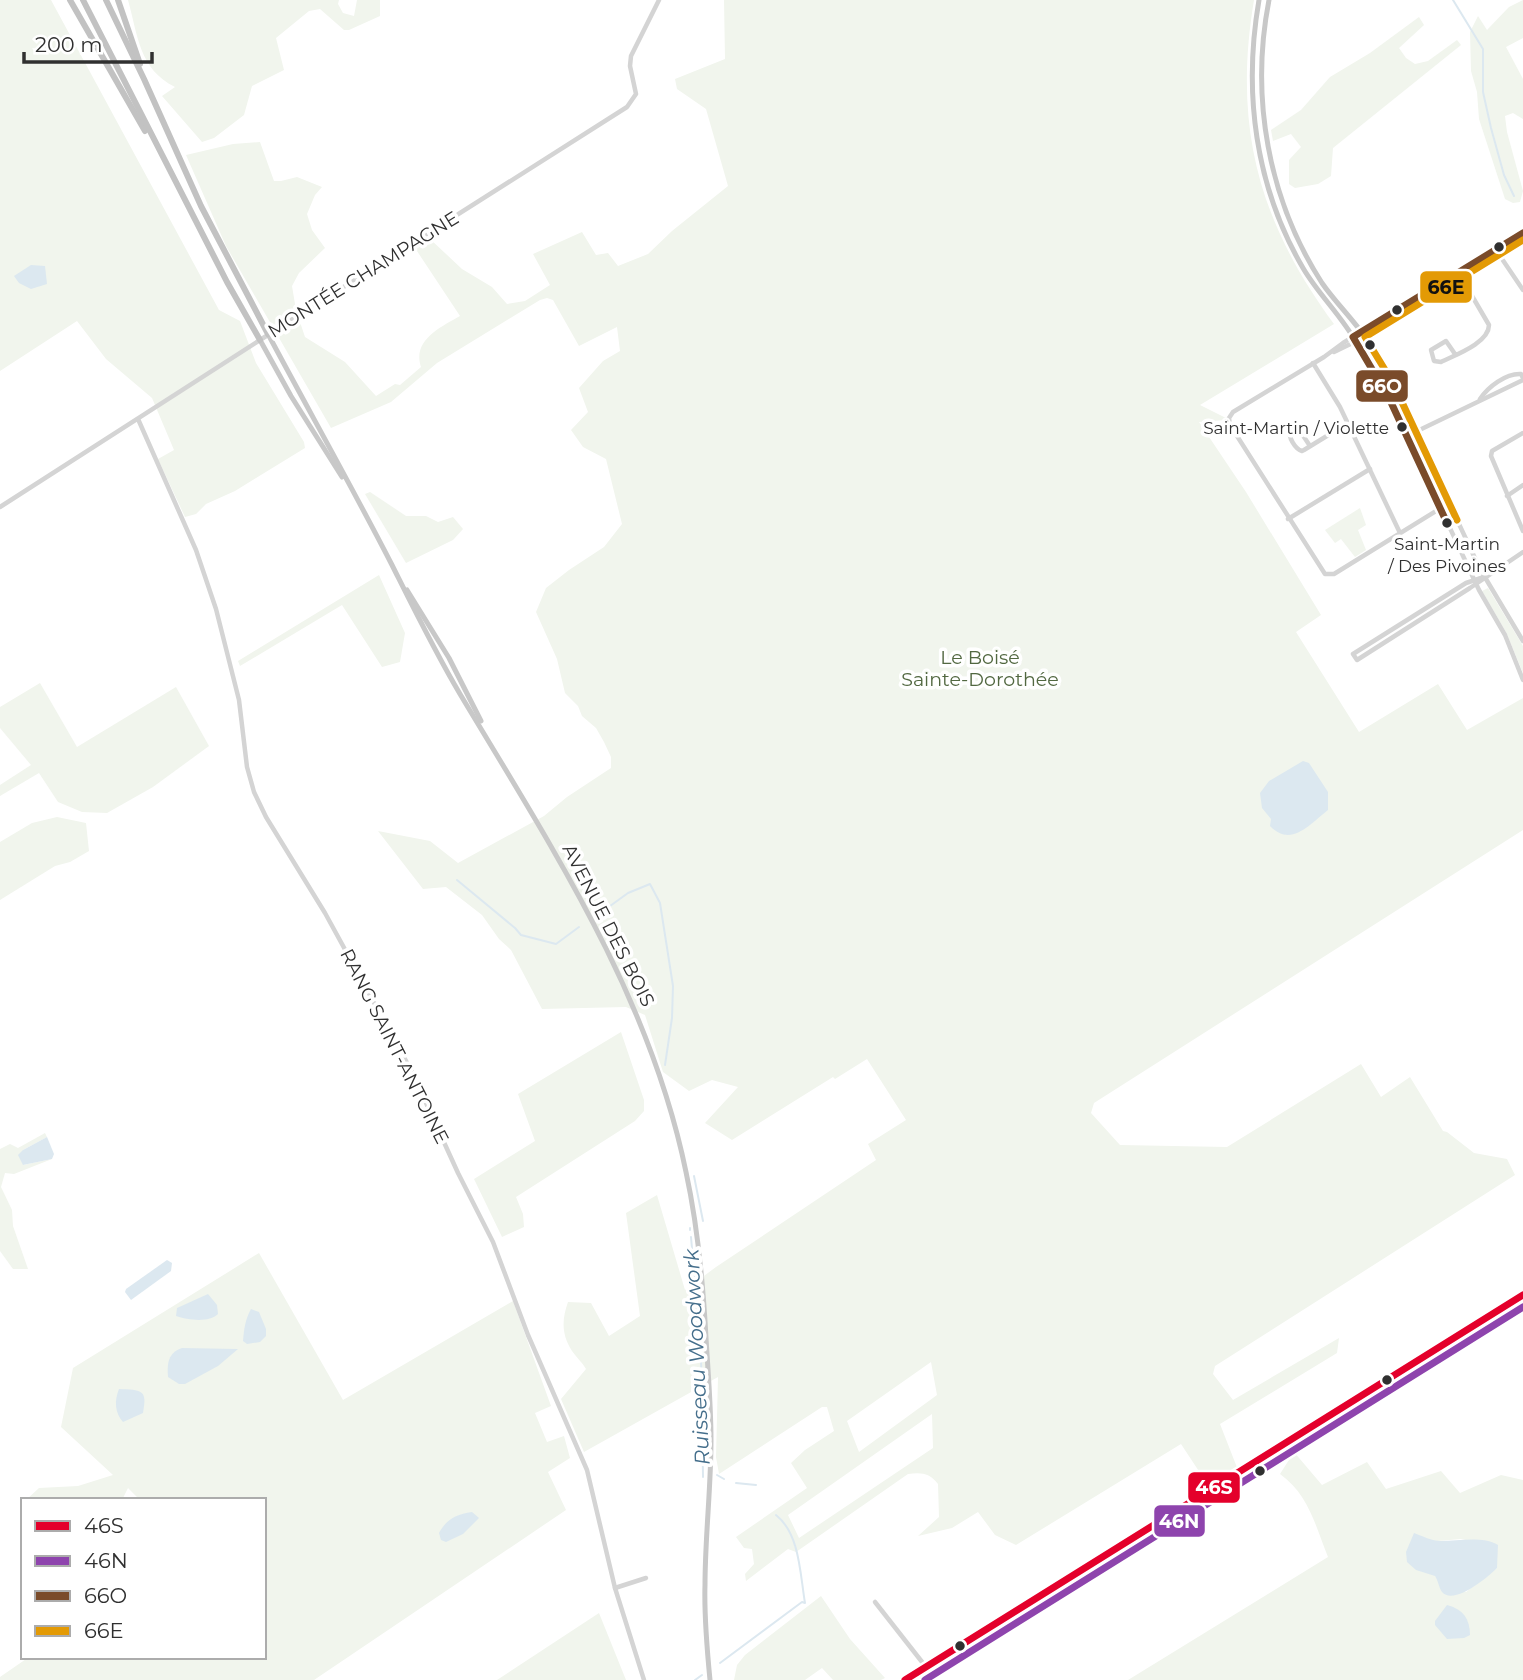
<svg xmlns="http://www.w3.org/2000/svg" width="1523" height="1680" font-family="Montserrat,sans-serif">
<rect width="100%" height="100%" fill="#fff"/>
<g fill="#f1f5ed" fill-rule="evenodd">
<polygon points="0,0 51,0 219,310 240,321 256,363 304,442 305,448 235,491 206,504 196,514 185,517 158,459 174,450 152,398 106,359 77,321 0,371"/>
<path d="M 128,0 L 339,0 L 338,4 L 343,13 L 354,16 L 357,0 L 380,0 L 380,16 L 349,30 L 344,30 L 320,9 L 309,11 L 276,38 L 284,70 L 252,86 L 244,115 L 214,138 L 202,142 L 162,96 L 175,87 C 139,69 138,36 128,0 Z"/>
<path d="M 724,0 L 1254,0 C 1233,126 1258,221 1334,324 L 1200,405 L 1226,418 L 1226,420 L 1199,422 L 1246,492 L 1321,615 L 1296,632 L 1359,732 L 1438,684 L 1467,730 L 1523,698 L 1523,830 L 1094,1103 L 1091,1113 L 1120,1145 L 1227,1147 L 1361,1064 L 1381,1097 L 1410,1077 L 1443,1131 L 1447,1132 L 1474,1153 L 1507,1159 L 1515,1175 L 1215,1366 L 1213,1374 L 1233,1400 L 1339,1338 L 1337,1353 L 1220,1424 L 1238,1470 L 1210,1488 L 1181,1444 L 1016,1545 L 995,1535 L 978,1512 L 952,1528 L 918,1536 L 939,1517 L 938,1484 C 930,1473 921,1472 908,1474 L 796,1552 L 788,1549 L 746,1581 L 745,1574 L 754,1564 L 752,1549 L 744,1548 L 736,1537 L 807,1488 L 791,1463 L 805,1450 L 834,1431 L 827,1407 L 822,1407 L 719,1474 L 716,1457 L 718,1377 L 584,1452 L 561,1399 L 586,1369 C 582,1362 576,1357 572,1351 C 561,1334 562,1319 568,1302 L 591,1303 L 609,1336 L 640,1316 L 626,1213 L 657,1195 L 685,1290 L 716,1267 L 876,1160 L 868,1144 L 906,1120 L 867,1059 L 835,1079 L 833,1077 L 732,1140 L 705,1123 L 738,1087 L 712,1080 L 689,1091 L 663,1072 L 645,1015 L 626,1007 L 542,1009 L 511,950 L 499,939 L 482,915 L 446,887 L 423,889 L 378,831 L 430,841 L 458,863 L 544,816 L 567,797 L 611,768 L 611,757 L 604,742 L 596,728 L 582,716 L 578,706 L 565,693 L 557,659 L 536,612 L 546,588 L 569,570 L 604,547 L 622,524 L 606,459 L 583,447 L 571,430 L 588,412 L 579,388 L 603,361 L 620,351 L 617,327 L 579,346 L 553,300 L 547,298 L 540,300 L 437,363 L 391,402 L 331,428 L 226,246 L 186,155 L 233,144 L 260,142 L 274,181 L 281,181 L 297,177 L 322,187 L 315,195 L 307,214 L 312,230 L 325,248 L 299,273 L 292,286 L 296,310 L 305,337 L 345,362 L 376,396 L 395,384 L 400,385 L 421,367 C 412,340 441,327 460,316 L 415,248 L 429,238 L 462,269 L 492,287 L 507,304 L 525,301 L 550,285 L 533,254 L 582,232 L 596,255 L 608,253 L 618,266 L 648,254 L 672,231 L 728,186 L 706,109 L 677,89 L 675,79 L 725,59 ZM 931,1362 L 937,1395 L 859,1452 L 847,1421 ZM 932,1414 L 933,1448 L 799,1538 L 788,1515 Z"/>
<polygon points="1523,0 1523,38 1506,47 1523,79 1523,119 1513,113 1505,116 1507,132 1523,191 1520,202 1513,203 1505,199 1479,119 1477,92 1471,71 1470,32 1478,16 1487,30 1509,7"/>
<polygon points="1419,17 1424,25 1399,48 1406,58 1415,64 1428,61 1457,40 1461,45 1333,148 1331,176 1318,184 1295,188 1289,184 1289,160 1301,147 1291,134 1273,141 1271,130 1301,110 1330,77 1370,53"/>
<polygon points="370,492 406,516 426,516 438,522 453,517 463,529 453,540 406,563 365,494"/>
<polygon points="1360,508 1366,525 1358,530 1366,550 1355,557 1341,539 1335,543 1325,530"/>
<polygon points="379,575 405,633 400,662 382,667 342,605 240,666 238,661"/>
<polygon points="1488,588 1523,646 1523,673 1506,632 1482,591"/>
<polygon points="40,683 77,747 176,687 209,746 153,787 107,813 82,812 58,802 39,773 0,796 0,785 31,765 0,728 0,707"/>
<polygon points="57,817 86,823 89,851 70,862 55,866 0,900 0,842 32,823"/>
<polygon points="621,1032 644,1100 644,1111 635,1121 516,1197 523,1214 524,1227 502,1237 474,1179 535,1141 518,1094"/>
<polygon points="45,1133 47,1137 23,1150 23,1165 52,1159 14,1174 5,1173 1,1187 12,1210 13,1226 28,1269 13,1269 0,1251 0,1149 10,1144 18,1148"/>
<polygon points="259,1253 343,1400 513,1301 551,1406 535,1413 547,1442 564,1436 570,1458 548,1472 566,1510 314,1680 0,1680 0,1677 29,1657 264,1657 264,1500 135,1500 137,1497 128,1488 122,1500 26,1500 39,1488 78,1486 113,1475 61,1427 73,1368"/>
<path d="M 1294,1452 L 1322,1485 L 1367,1462 L 1386,1489 L 1441,1471 L 1460,1493 L 1501,1475 L 1523,1480 L 1523,1680 L 1128,1680 L 1328,1557 C 1315,1525 1309,1495 1280,1474 ZM 1461,1539 L 1474,1542 L 1483,1540 L 1497,1568 L 1466,1592 L 1435,1576 L 1438,1541 Z"/>
<polygon points="821,1596 850,1639 885,1678 881,1680 833,1680 822,1668 805,1680 734,1680 737,1665 745,1655"/>
<polygon points="599,1613 626,1680 497,1680"/>
</g>
<g fill="#dce8f0">
<polygon points="31,265 45,266 47,284 31,289 19,283 14,276"/>
<path d="M 1303,761 L 1309,763 L 1328,792 L 1328,810 C 1310,824 1291,848 1270,826 L 1271,819 L 1262,808 L 1260,793 L 1269,781 Z"/>
<polygon points="47,1137 54,1154 52,1159 23,1165 18,1155 23,1150"/>
<polygon points="167,1260 172,1263 171,1271 131,1300 125,1292 126,1289"/>
<path d="M 208,1294 L 217,1305 L 218,1314 C 209,1323 188,1320 176,1316 L 177,1308 Z"/>
<path d="M 251,1309 L 259,1312 L 266,1329 L 266,1336 L 260,1342 L 247,1344 L 243,1341 C 244,1329 245,1320 251,1309 Z"/>
<path d="M 182,1348 L 238,1349 L 218,1366 L 185,1384 L 179,1384 L 168,1377 C 167,1363 168,1353 182,1348 Z"/>
<path d="M 119,1389 C 141,1390 148,1389 143,1413 L 123,1422 C 115,1413 114,1401 119,1389 Z"/>
<path d="M 472,1512 L 479,1518 L 463,1534 L 446,1542 L 441,1540 L 439,1533 C 446,1520 456,1514 472,1512 Z"/>
<path d="M 1414,1533 C 1422,1536 1432,1541 1441,1541 C 1458,1541 1483,1536 1498,1545 L 1497,1568 C 1488,1577 1454,1606 1442,1592 C 1439,1588 1438,1580 1435,1576 L 1416,1570 L 1407,1562 L 1406,1552 Z"/>
<path d="M 1447,1605 C 1463,1609 1470,1619 1470,1635 L 1464,1638 L 1447,1639 L 1435,1625 L 1435,1621 Z"/>
</g>
<g fill="none" stroke-linecap="round" stroke-linejoin="round">
<g stroke="#dce8f0" stroke-width="2">
<polyline points="1453,0 1483,49 1483,92 1491,128 1504,175 1514,196"/>
<polyline points="457,880 515,928 521,935 556,944 579,927"/>
<polyline points="599,914 628,893 650,884 660,903 673,986 672,1018 665,1065"/>
<polyline points="694,1176 703,1221"/>
<polyline points="690,1228 690,1230"/>
<polyline points="691,1237 701,1355 703,1477"/>
<polyline points="717,1475 724,1479"/>
<polyline points="736,1483 756,1485"/>
<path d="M 720,1663 L 802,1602 L 805,1603 C 800,1574 800,1534 776,1515"/>
<polyline points="695,1680 702,1675"/>
</g>
<g stroke="#d4d4d4" stroke-width="4.5">
<polyline points="1498,253 1523,290"/>
<polyline points="1365,337 1397,391 1480,569 1523,641"/>
<polyline points="1356,342 1389,398 1479,590 1505,635 1523,680"/>
<polyline points="1334,352 1369,335 1523,240"/>
<path d="M 1455,354 L 1446,341 L 1431,350 L 1434,361 L 1441,362 C 1455,355 1489,343 1489,325 L 1461,277"/>
<polyline points="1313,363 1340,407 1400,533"/>
<path d="M 1480,399 C 1488,387 1506,373 1521,374 L 1523,378"/>
<polyline points="138,419 196,550 216,609 239,700 247,767 254,792 266,817 325,913 411,1070 458,1173 493,1242 528,1335 587,1470 615,1588 644,1680"/>
<polyline points="1523,433 1492,451 1491,456 1523,531"/>
<polyline points="1407,436 1523,380"/>
<path d="M 1310,446 L 1298,428 L 1290,430 C 1288,437 1295,449 1302,451 L 1304,450 L 1348,423"/>
<polyline points="1507,496 1523,485"/>
<polyline points="1449,503 1334,574 1325,574 1230,425 1229,418 1233,412 1324,357 1343,343 1523,233"/>
<polyline points="0,507 260,340 627,107 636,94 630,66 631,56 659,0"/>
<polyline points="1288,519 1370,469"/>
<polyline points="1484,577 1466,583 1353,654 1357,660 1470,588 1523,552"/>
<polyline points="615,1588 646,1578"/>
<polyline points="875,1602 926,1667"/>
<polyline points="905,1680 1523,1295"/>
</g>
<g stroke="#c8c8c8" stroke-width="5">
<path d="M 1259,0 C 1243,92 1255,186 1303,268 C 1318,294 1341,315 1356,342"/>
<path d="M 1269,0 C 1250,97 1268,199 1322,283 C 1335,302 1352,318 1365,337"/>
<path d="M 268,334 C 309,411 352,487 392,565 C 414,609 435,652 460,694 C 551,846 650,996 686,1172 C 698,1227 703,1282 706,1338 C 708,1372 711,1406 711,1440 C 711,1489 705,1537 705,1585 C 704,1617 707,1649 710,1680"/>
<polyline points="260,340 291,396 342,477"/>
<polyline points="407,590 449,658 481,721"/>
</g>
<g stroke="#c2c2c2" stroke-width="6">
<polyline points="70,0 145,131"/>
<polyline points="83,0 227,282 260,340"/>
<polyline points="106,0 144,79 201,206 268,334"/>
<polyline points="118,0 140,64"/>
</g>
<defs>
<polyline id="bus-1" points="905,1680 1523,1295"/>
<polyline id="bus-2" points="925,1680 1523,1307"/>
<polyline id="bus-3" points="1447,523 1389,398 1353,337 1523,233"/>
<polyline id="bus-4" points="1457,520 1393,383 1365,337 1523,240"/>
</defs>
<use href="#bus-1" stroke="#fff" stroke-width="12"/>
<use href="#bus-2" stroke="#fff" stroke-width="12"/>
<use href="#bus-3" stroke="#fff" stroke-width="12"/>
<use href="#bus-4" stroke="#fff" stroke-width="12"/>
<use href="#bus-1" stroke="#e4002b" stroke-width="7"/>
<use href="#bus-2" stroke="#8e44ad" stroke-width="7"/>
<use href="#bus-3" stroke="#7a4b2a" stroke-width="7"/>
<use href="#bus-4" stroke="#e39a05" stroke-width="7"/>
</g>
<g fill="#303030" stroke="#fff" stroke-width="2.5">
<circle cx="1499" cy="247" r="6"/>
<circle cx="1397" cy="310" r="6"/>
<circle cx="1370" cy="345" r="6"/>
<circle cx="1402" cy="427" r="6"/>
<circle cx="1447" cy="523" r="6"/>
<circle cx="1387" cy="1380" r="6"/>
<circle cx="1260" cy="1471" r="6"/>
<circle cx="960" cy="1646" r="6"/>
</g>
<g text-anchor="middle" stroke-width="7" stroke-linejoin="round" paint-order="stroke">
<g font-size="17" fill="#303030" stroke="#fff" text-anchor="end">
<text x="1389" y="434">Saint-Martin / Violette</text>
<text x="1447" y="550" text-anchor="middle">Saint-Martin<tspan x="1447" dy="22">/ Des Pivoines</tspan></text>
</g>
<g font-size="19" fill="#303030" stroke="#fff">
<text transform="translate(363 274) rotate(-32)" y="7">MONTÉE CHAMPAGNE</text>
<text transform="translate(609 925) rotate(63)" y="7">AVENUE DES BOIS</text>
<text transform="translate(395 1046) rotate(63)" y="7">RANG SAINT-ANTOINE</text>
</g>
<g font-size="19" fill="#526841" stroke="#fff">
<text x="980" y="664">Le Boisé<tspan x="980" dy="22">Sainte-Dorothée</tspan></text>
</g>
<g font-size="21" font-style="italic" fill="#446e8b" stroke="#fff">
<text transform="translate(697 1357) rotate(-93)" y="7">Ruisseau Woodwork</text>
</g>
</g>
<g stroke="#fff" stroke-width="2.5">
<rect x="1419" y="270" width="54" height="34" rx="7" fill="#e39a05"/>
<rect x="1355" y="369" width="54" height="34" rx="7" fill="#7a4b2a"/>
<rect x="1187" y="1471" width="54" height="33" rx="7" fill="#e4002b"/>
<rect x="1153" y="1504" width="53" height="34" rx="7" fill="#8e44ad"/>
</g>
<g font-size="19" text-anchor="middle" font-weight="bold" fill="#fff">
<text x="1382" y="393">66O</text>
<text x="1214" y="1494">46S</text>
<text x="1179" y="1528">46N</text>
</g>
<g font-size="19" text-anchor="middle" font-weight="bold" fill="#111">
<text x="1446" y="294">66E</text>
</g>
<rect x="21" y="1498" width="245" height="161" fill="#ffffff" stroke="#acacac" stroke-width="2"/>
<rect x="35" y="1521" width="35" height="10" fill="#e4002b" stroke="#acacac" stroke-width="2"/>
<text x="84" y="1533" font-size="21" fill="#303030">46S</text>
<rect x="35" y="1556" width="35" height="10" fill="#8e44ad" stroke="#acacac" stroke-width="2"/>
<text x="84" y="1568" font-size="21" fill="#303030">46N</text>
<rect x="35" y="1591" width="35" height="10" fill="#7a4b2a" stroke="#acacac" stroke-width="2"/>
<text x="84" y="1603" font-size="21" fill="#303030">66O</text>
<rect x="35" y="1626" width="35" height="10" fill="#e39a05" stroke="#acacac" stroke-width="2"/>
<text x="84" y="1638" font-size="21" fill="#303030">66E</text>
<path d="M24 52v10h128v-10" fill="none" stroke="#303030" stroke-width="3.5"/>
<text x="35" y="52" font-size="21" fill="#303030" stroke="#ffffff" stroke-width="5" paint-order="stroke">200 m</text>
</svg>
